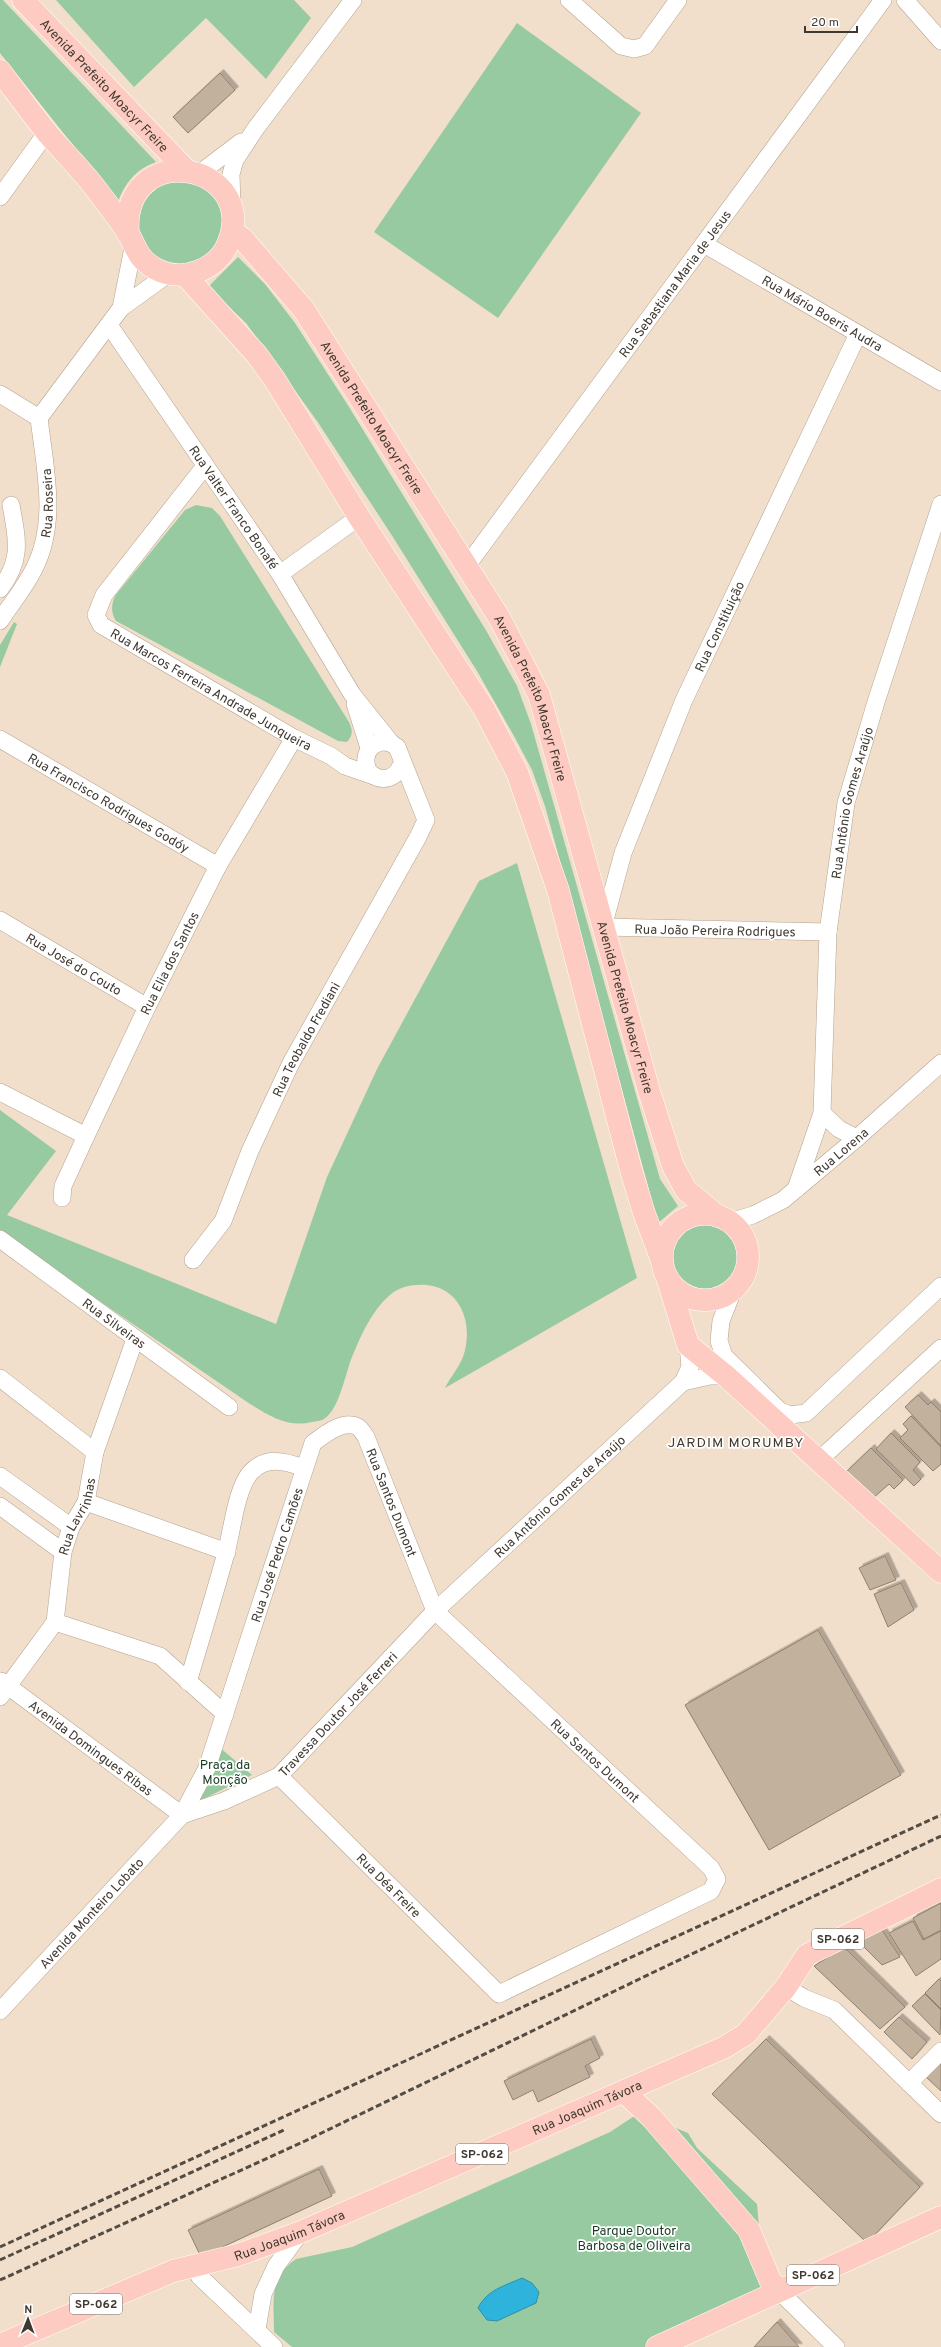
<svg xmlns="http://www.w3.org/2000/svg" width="941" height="2347" font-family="Overpass,sans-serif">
<defs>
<filter id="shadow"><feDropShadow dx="3.5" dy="-3.5" stdDeviation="0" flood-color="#0004"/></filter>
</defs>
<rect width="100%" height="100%" fill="#f1dfcb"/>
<g fill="#98caa2">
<path d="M 0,0 L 3,0 L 156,162 C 136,169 125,183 118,202 L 0,53 Z"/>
<polygon points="56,0 294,0 311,18 266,79 206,18 134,87"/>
<polygon points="517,23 641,113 498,318 374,232"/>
<polygon points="174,180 187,180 212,191 226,215 213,255 186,268 157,260 146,249 140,235 138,220 142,205 150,194 161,185"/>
<polygon points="238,257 265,284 295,323 349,407 487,632 517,686 531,724 660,1179 678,1206 658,1223 545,806 532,770 514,736 477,671 391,534 317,421 246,323 208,287"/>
<path d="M 196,505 L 212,508 L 220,516 L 349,722 C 353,731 353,735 347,742 L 338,741 L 116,621 C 111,613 111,605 115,596 L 185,510 Z"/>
<polygon points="14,622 17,624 0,667 0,645"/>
<path d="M 517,863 L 637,1278 L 445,1388 C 450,1378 459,1367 463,1357 C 474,1325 462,1289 427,1285 C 414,1284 400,1286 390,1295 C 372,1310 361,1335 352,1357 C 346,1372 339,1410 324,1419 C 321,1421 316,1421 312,1422 C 288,1428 270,1416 250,1404 L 0,1233 L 0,1110 L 56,1151 L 7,1215 L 276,1324 L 327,1177 L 377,1069 L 479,881 Z"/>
<circle cx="705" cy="1257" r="37"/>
<polygon points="218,1746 252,1775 191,1805"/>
<path d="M 639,2113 L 688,2133 L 697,2148 L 757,2204 L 764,2286 L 649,2347 L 292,2347 L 274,2332 C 274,2302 268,2278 296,2259 L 352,2247 L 610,2132 Z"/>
</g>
<path fill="#2eb3dc" stroke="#338ea9" d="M 522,2278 L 532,2283 L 539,2292 L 536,2303 L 497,2321 L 487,2320 L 478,2308 C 487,2290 504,2286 522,2278 Z"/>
<g fill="#c2b19d" stroke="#90806d" filter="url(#shadow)">
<polygon points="220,73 235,90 188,133 173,117"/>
<polygon points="918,1395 928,1405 931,1402 941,1412 941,1446 905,1407"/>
<polygon points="911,1416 941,1447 941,1464 933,1471 900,1438 908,1430 903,1424"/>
<polygon points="891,1433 920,1462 913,1470 921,1479 914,1486 876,1449"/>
<polygon points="871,1448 903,1480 894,1489 889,1484 872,1499 846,1472"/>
<polygon points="885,1556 896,1580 870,1590 859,1568"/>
<polygon points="901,1583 914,1610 888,1627 874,1594"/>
<polygon points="818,1630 901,1775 769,1850 685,1705"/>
<polygon points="941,1903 941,1930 924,1939 913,1918"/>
<polygon points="913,1921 923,1940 941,1931 941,1959 916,1976 889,1933"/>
<polygon points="882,1930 900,1957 882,1965 858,1941"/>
<polygon points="844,1947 905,2007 880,2029 814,1966"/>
<polygon points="939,1979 941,1981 941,2009 925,1993"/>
<polygon points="925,1994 941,2010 940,2035 912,2006"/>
<polygon points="899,2017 927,2042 912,2059 884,2032"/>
<polygon points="591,2039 600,2058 585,2066 590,2077 538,2102 533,2090 513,2100 504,2081"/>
<polygon points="766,2039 920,2187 867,2243 712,2094"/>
<polygon points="941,2062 941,2091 926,2077"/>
<polygon points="319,2169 332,2196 201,2257 188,2230"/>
<polygon points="777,2322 799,2347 754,2347"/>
</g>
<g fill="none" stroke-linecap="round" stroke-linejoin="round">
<defs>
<g id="minor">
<polyline points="569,0 621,46 634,49 645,46 678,0"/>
<polyline points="905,0 941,41"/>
<polyline points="200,173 241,142"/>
<polyline points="0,197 47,132"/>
<polyline points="232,206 231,174 235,160 256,128 353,0"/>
<path id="s1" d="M 704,244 L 941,382"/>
<polyline points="121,308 133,248"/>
<path id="s2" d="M 109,325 L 280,574 L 352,694 L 392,744"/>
<polyline points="0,394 39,418"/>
<polyline points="39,418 121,308 168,274"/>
<path id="s3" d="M 205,466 L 104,595 L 96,615 L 101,625 L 294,738 L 331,756 L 345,766 L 374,776"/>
<path id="s4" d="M 466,567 L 883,0"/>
<polyline points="280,574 359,517"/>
<path d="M 0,589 C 23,559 17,539 11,505"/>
<path id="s5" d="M 0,621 C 11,604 25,587 34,569 C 58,522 45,469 39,418"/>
<polyline points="355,704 369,748"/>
<path id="s6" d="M 0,739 L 218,866"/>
<path id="s7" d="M 0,920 L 147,1007"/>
<path id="s8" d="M 828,932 L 603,927 L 623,853 L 684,700 L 858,334"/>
<polyline points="0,1092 86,1136"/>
<polyline points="822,1113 839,1129 857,1138"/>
<path id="s9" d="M 796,1189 L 822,1113 L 828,932 L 846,803 L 876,702 L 941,504"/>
<path id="s10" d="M 62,1198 L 63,1186 L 86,1136 L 147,1007 L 218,866 L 294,738"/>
<path id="s11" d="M 730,1222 L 753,1215 L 783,1200 L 857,1138 L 941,1063"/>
<path id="s12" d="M 0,1239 L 229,1407"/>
<path id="s13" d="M 193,1260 L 223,1221 L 250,1151 L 291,1063 L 418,837 L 426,820 L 397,747 C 378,733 358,752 369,772 C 381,783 396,780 402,763"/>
<polyline points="734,1288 721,1321 719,1341 724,1356 780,1411 790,1415 806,1413 941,1286"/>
<polyline points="0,1378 95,1452"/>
<polyline points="683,1382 710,1376 726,1376"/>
<polyline points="818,1461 941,1348"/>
<polyline points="0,1476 71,1527"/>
<polyline points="86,1502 227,1552"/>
<polyline points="0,1506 63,1552"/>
<polyline points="55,1622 160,1656 225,1714"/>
<path id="s14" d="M 1,1681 L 182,1815"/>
<path d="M 188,1682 C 201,1639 214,1596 226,1553 C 232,1532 236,1488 251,1472 C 266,1456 285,1461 304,1468"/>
<path id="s15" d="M 0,1697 L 55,1622 L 63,1552 L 71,1527 L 86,1502 L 95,1452 L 135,1339"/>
<path id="s16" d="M 182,1815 L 224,1801 L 279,1776 L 435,1611 L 683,1382 L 690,1367 L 688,1345"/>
<polyline points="786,1987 804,1998 834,2010 941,2114"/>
<path id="s17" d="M 0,2011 L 182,1815 L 207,1768 L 313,1443 C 324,1435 343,1419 358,1427 C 361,1429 364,1434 366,1437 L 435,1611 L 711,1868 L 717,1879 L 711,1891 L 499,1994 L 279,1776"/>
<polyline points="909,2083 941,2051"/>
<polyline points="199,2276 274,2347"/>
<polyline points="779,2291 836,2347"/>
<polyline points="257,2329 263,2294 276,2266 301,2232"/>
</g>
<g id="major">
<path id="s18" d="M 23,0 L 186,170"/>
<path d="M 0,71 C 16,92 31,113 48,134 C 65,154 84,172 99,193 C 109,206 119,219 128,233 C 136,247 138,259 154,268 C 182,284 219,270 229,241 C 258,162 121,137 128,234"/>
<path id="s19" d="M 233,232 L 243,239 L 304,310 L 500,619 L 539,695 L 649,1091 L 673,1166 L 686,1190 L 717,1216"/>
<polyline points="185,275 257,355 275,380 359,517 484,709 517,772 558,890 631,1170 644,1213 662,1261"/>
<circle cx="705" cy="1257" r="43"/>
<polyline points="667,1277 688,1345 726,1376 941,1572"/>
<polyline points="624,2092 651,2117 749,2230 770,2280 779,2291"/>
<path id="s20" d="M 0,2345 L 173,2271 L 238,2255 L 301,2232 L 725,2047 L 746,2034 L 786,1987 L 807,1955 L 941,1889"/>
<polyline points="657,2347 941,2217"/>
</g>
</defs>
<use href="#minor" stroke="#b3a38f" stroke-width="18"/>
<use href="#major" stroke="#fff" stroke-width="23"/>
<use href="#minor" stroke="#fff" stroke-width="17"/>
<use href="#major" stroke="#fdcbc1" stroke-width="22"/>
<g stroke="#544c43" stroke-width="3" stroke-dasharray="6 3" stroke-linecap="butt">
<polyline points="0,2247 941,1815"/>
<polyline points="0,2260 286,2129"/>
<polyline points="0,2280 305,2141 656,1971 941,1836"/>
</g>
</g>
<g text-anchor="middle" stroke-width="3.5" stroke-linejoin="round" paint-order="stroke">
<g fill="#fff" stroke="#79746f" stroke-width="1">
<rect x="812" y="1929" width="52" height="20" rx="3"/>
<rect x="456" y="2144" width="52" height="20" rx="3"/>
<rect x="787" y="2265" width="52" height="20" rx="3"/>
<rect x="70" y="2294" width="52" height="20" rx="3"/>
</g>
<g font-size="12" font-weight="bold" fill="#403931">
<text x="838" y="1943">SP-062</text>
<text x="482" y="2158">SP-062</text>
<text x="813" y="2279">SP-062</text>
<text x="96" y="2308">SP-062</text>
</g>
<g font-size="13" fill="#403931" stroke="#fff">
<text dy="5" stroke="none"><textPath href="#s18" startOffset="118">Avenida Prefeito Moacyr Freire</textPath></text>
<text dy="5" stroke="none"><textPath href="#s4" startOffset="352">Rua Sebastiana Maria de Jesus</textPath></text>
<text dy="5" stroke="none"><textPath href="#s1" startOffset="137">Rua Mário Boeris Audra</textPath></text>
<text dy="5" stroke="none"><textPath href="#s19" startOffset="233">Avenida Prefeito Moacyr Freire</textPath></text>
<text dy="5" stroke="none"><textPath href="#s5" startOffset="130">Rua Roseira</textPath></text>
<text dy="5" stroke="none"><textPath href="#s2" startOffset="221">Rua Valter Franco Bonafé</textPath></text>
<text dy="5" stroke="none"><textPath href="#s8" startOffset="548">Rua Constituição</textPath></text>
<text dy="5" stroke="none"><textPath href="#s3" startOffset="324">Rua Marcos Ferreira Andrade Junqueira</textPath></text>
<text dy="5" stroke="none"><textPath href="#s19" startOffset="557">Avenida Prefeito Moacyr Freire</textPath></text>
<text dy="5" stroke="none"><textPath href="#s6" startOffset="126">Rua Francisco Rodrigues Godóy</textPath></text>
<text dy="5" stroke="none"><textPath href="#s9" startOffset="393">Rua Antônio Gomes Araújo</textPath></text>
<text transform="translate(715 930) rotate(1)" y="5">Rua João Pereira Rodrigues</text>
<text dy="5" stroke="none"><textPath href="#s10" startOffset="259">Rua Elia dos Santos</textPath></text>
<text dy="5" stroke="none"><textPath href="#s7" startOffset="86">Rua José do Couto</textPath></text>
<text dy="5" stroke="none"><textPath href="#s19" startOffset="881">Avenida Prefeito Moacyr Freire</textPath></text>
<text dy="5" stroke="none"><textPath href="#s13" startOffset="249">Rua Teobaldo Frediani</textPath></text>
<text dy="5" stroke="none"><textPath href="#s11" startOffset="133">Rua Lorena</textPath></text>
<text dy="5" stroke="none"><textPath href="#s12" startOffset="142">Rua Silveiras</textPath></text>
<text dy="5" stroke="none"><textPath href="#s16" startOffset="501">Rua Antônio Gomes de Araújo</textPath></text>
<text dy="5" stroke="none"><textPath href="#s17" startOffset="796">Rua Santos Dumont</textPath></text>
<text dy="5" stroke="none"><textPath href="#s15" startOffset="202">Rua Lavrinhas</textPath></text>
<text dy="5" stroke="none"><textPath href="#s17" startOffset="545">Rua José Pedro Camões</textPath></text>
<text dy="5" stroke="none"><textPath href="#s16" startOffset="190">Travessa Doutor José Ferreri</textPath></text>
<text dy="5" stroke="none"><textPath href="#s14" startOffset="112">Avenida Domingues Ribas</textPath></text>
<text dy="5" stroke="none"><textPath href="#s17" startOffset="1132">Rua Santos Dumont</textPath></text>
<text transform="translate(389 1885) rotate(45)" y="5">Rua Déa Freire</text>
<text dy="5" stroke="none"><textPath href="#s17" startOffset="134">Avenida Monteiro Lobato</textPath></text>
<text dy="5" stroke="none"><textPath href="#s20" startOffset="634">Rua Joaquim Távora</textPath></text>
<text dy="5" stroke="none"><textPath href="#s20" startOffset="310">Rua Joaquim Távora</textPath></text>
</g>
<g font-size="13" fill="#163a21" stroke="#fff">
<text x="225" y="1769">Praça da<tspan x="225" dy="15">Monção</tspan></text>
<text x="634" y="2235">Parque Doutor<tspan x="634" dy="15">Barbosa de Oliveira</tspan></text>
</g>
<g font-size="14" letter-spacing="1" fill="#403931" stroke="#fff">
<text x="736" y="1447">JARDIM MORUMBY</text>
</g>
</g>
<g transform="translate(28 2319) rotate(1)" stroke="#ffffff" stroke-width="3" paint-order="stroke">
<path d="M0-3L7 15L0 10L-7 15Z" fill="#403931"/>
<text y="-6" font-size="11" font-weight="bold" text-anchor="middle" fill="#403931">N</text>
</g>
<path d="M805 26v6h52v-6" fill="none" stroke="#403931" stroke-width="2"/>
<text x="811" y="26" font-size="12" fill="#403931" stroke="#ffffff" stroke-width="3" paint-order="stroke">20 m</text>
</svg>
